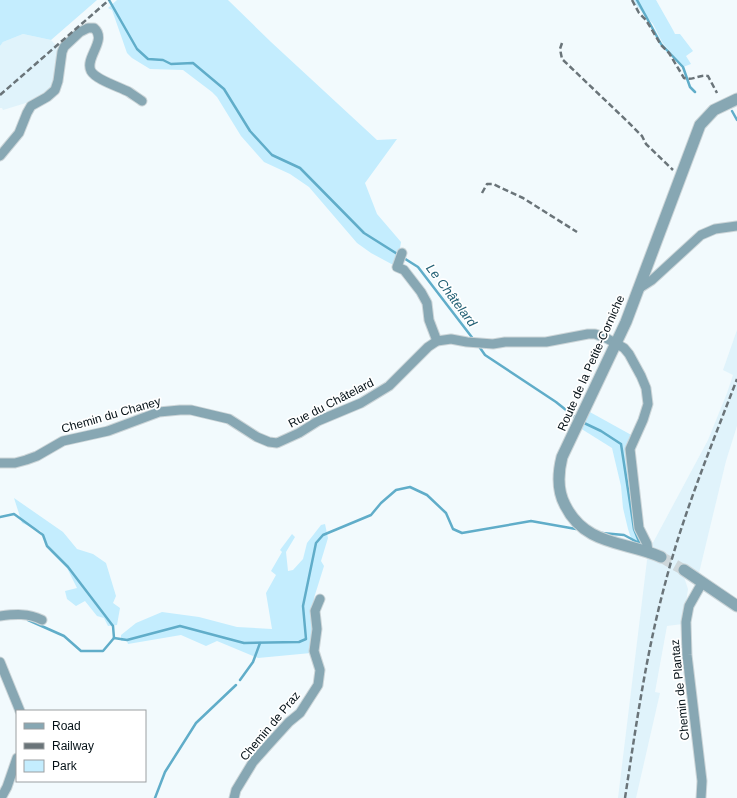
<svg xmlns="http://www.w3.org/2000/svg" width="737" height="798" font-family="Arial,sans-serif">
<rect width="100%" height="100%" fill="#f2fafd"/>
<g fill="#e0f3fb">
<polygon points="23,34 51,40 62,52 58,81 31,106 26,103 3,110 2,108 0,108 0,46 3,42"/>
<polygon points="737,330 737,426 726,461 699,573 685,568 683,574 688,589 683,624 667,626 655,692 660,693 636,798 618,798 648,552 708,440 727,393 733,375 723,370"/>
</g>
<g fill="#c4edfe">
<polygon points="0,0 97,0 51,40 23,34 3,42 0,46"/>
<polygon points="117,0 228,0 271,42 377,140 397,139 365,183 377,214 401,242 397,267 371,253 357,243 309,187 290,174 264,162 241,136 217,97 212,92 183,70 150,69 132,58 127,53 112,10 108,8"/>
<polygon points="634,0 656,0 673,30 675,34 680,34 693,51 686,56 691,64 683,67 662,42 653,24 636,5"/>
<polygon points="588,411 635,437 630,449 639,528 647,544 641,546 633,544 628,529 623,508 621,486 612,448 580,428"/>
<polygon points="14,498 63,532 77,549 93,554 106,563 116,596 113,603 120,608 117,625 108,626 104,618 97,616 85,601 76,606 67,599 65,591 77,588 67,568 51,552 41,531 22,523"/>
<polygon points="325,524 328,538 321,561 324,566 314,598 315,629 311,653 258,658 217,641 206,646 181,635 128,644 127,641 121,641 121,635 136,623 162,612 199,617 237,627 272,629 266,593 276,575 271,571 282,552 280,550 292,534 295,537 286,552 288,571 293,570 303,559 307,543 321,525"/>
</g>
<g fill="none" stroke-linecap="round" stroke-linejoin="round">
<g stroke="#60adc9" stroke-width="2.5">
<polyline points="109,0 137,49 148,59 163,60 171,64 193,63 224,89 250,131 272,155 300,168 364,233 418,267 474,340"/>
<polyline points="637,0 661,44 683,67 690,87 695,92"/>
<polyline points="732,111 737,120"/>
<polyline points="478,345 485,355 556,402 576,418"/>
<polyline points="582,422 601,431 621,444 634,529 640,544"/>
<polyline points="0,517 14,514 43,535 47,546 68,567 113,626 114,638"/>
<polyline points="602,533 624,535 639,543"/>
<polyline points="28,620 64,636 81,651 103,651 114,638"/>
<polyline points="114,638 127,640 180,626 244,643 299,642 306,639 303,606 316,543 323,535 371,515 381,503 396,490 410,487 427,495 446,513 453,529 462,533 531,521 576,529"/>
<polyline points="240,680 253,662 260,643"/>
<polyline points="155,798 165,772 196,723 236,685"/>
</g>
<polyline stroke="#ced7da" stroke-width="11" stroke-dasharray="11 5.5" stroke-linecap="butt" points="661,557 684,570"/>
<defs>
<g id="minor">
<path d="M 0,156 L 19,133 L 27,113 L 31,106 L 47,97 L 55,90 L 58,81 L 62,52 L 64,47 L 80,32 L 88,28 L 94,28 C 108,40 84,58 91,71 C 96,80 120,87 129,92 C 133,95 138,98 142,101"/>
<polyline points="402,253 397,267 404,270 421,292 427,303 429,320 437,341"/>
<polyline points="638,289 652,280 701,235 715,229 737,226"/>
<polyline points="0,463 15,463 26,460 37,456 63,441 108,431 159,412 180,410 191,410 229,419 257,437 269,442 277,443 299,433 318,421 361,403 389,386 428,347 437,341 451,339 467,342 493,344 505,342 546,342 588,334 595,334 606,338 624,348 629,354 641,376 646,388 648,404 643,420 630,449 639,528 647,544 648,552"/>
<path d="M 0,616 C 15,614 28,613 42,620"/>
<polyline points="0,662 20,711"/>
<polyline points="1,798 7,787 17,758"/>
<polyline points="234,798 236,790 253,762 269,744 289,722 300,713 318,685 320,670 314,651 317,629 315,611 320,599"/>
<polyline points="701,798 702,781 687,655 686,622 689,606 702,583"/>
</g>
<g id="tertiary">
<path d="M 661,557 C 625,541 585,546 565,505 C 557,490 558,473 562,457 L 626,322 L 700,125 L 714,110 L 737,99"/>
<polyline points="684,570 737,606"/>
</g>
</defs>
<use href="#minor" stroke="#ccd5d8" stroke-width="11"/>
<use href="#tertiary" stroke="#ccd5d8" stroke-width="13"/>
<use href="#minor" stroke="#87a7b3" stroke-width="9"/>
<use href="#tertiary" stroke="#87a7b3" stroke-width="11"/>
<g stroke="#6a7479" stroke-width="2.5" stroke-dasharray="6 3" stroke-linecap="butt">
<path d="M 632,0 L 639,13 L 646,20 L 661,45 L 669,53 L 684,78 C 693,81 700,74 708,76 L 717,93"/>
<polyline points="562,43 560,49 562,59 628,122 642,136 646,144 673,170"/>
<polyline points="0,95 109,0"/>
<polyline points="482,193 487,184 493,184 523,198 577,232"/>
<path d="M 625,798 C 636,726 646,654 665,584 C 683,514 711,447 737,379"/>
</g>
</g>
<g text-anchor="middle" stroke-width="3.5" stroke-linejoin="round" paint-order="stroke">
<g font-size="12" fill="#041016" stroke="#fff">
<text transform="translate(591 363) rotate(-66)" y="4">Route de la Petite-Corniche</text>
<text transform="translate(331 403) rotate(-27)" y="4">Rue du Châtelard</text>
<text transform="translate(111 415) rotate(-16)" y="4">Chemin du Chaney</text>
<text transform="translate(680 690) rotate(-96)" y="4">Chemin de Plantaz</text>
<text transform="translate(270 726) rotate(-50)" y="4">Chemin de Praz</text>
</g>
<g font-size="13" font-style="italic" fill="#215f73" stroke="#fff">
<text transform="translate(452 295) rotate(53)" y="5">Le Châtelard</text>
</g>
</g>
<rect x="16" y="710" width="130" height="72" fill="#ffffff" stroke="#9b9fa2"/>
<rect x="24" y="723" width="20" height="6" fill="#87a7b3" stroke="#9b9fa2"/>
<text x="52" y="730" font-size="12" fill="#041016">Road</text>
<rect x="24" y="743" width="20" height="6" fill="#6a7479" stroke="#9b9fa2"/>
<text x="52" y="750" font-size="12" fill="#041016">Railway</text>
<rect x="24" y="760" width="20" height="12" fill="#c4edfe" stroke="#9b9fa2"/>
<text x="52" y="770" font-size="12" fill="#041016">Park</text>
</svg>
